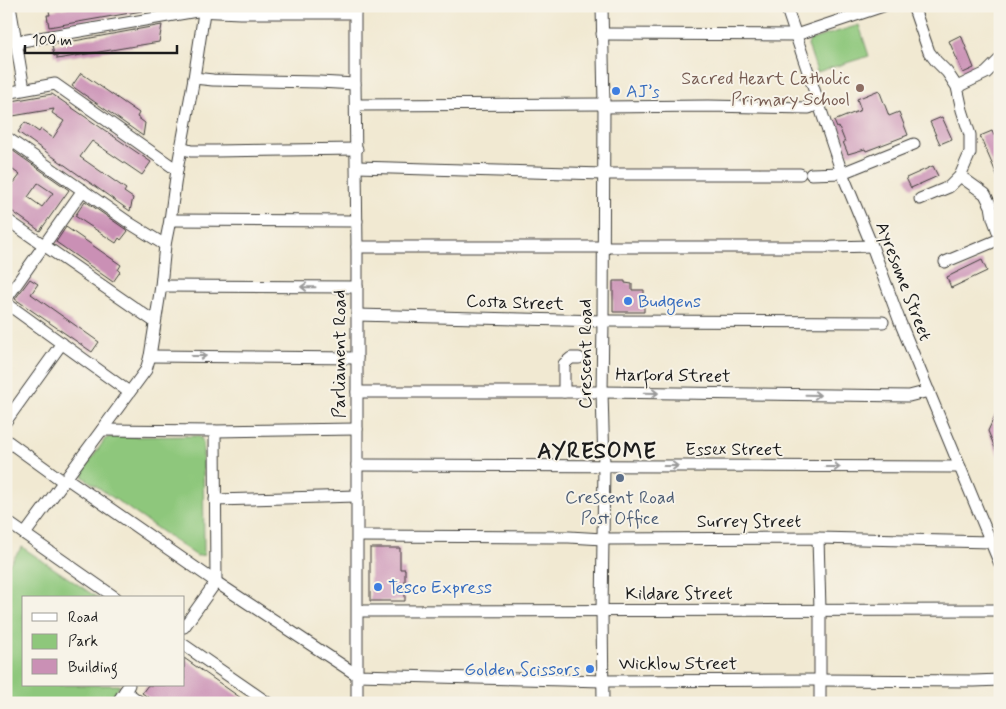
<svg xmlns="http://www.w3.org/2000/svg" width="1006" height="709" font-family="Mynerve,sans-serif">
<rect width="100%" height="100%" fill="#f7f3e8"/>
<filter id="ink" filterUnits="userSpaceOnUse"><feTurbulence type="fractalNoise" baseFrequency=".02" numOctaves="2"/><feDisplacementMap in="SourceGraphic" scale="10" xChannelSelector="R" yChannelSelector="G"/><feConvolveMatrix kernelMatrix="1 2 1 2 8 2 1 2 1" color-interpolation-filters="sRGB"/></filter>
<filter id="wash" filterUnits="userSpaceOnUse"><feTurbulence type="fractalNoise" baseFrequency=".0096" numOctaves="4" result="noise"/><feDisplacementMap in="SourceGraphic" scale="20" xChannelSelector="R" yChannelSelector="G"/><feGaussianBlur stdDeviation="1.12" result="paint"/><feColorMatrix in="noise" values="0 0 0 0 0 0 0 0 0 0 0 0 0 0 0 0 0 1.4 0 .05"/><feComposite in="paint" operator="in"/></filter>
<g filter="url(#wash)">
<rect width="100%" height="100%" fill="#f1e9d2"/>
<g fill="#8ec77b" stroke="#55724c">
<polygon points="859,25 869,56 817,72 808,45 810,40"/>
<polygon points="197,436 201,438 203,442 204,555 197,556 83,477 84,470 105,439 110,437"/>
<polygon points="22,547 98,598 24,598 24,685 120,685 108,703 6,703 6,568"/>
</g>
<g id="blocks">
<g fill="#ca90b5" fill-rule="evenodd">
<polygon points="77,6 142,6 142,11 49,27 47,15 50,15 49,11"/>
<polygon points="162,25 159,42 57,59 57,55 54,56 52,45"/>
<polygon points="961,35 974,68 963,73 949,41"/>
<polygon points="81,73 139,113 137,117 145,123 143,136 72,86"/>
<polygon points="879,90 889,116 899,112 908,135 866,151 865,149 848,154 843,142 845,142 839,127 837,128 834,121 861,110 857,99"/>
<polygon points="52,94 151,162 142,175 92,141 80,157 126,189 124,192 133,198 130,211 18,132 25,122 39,132 41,129 53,138 64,121 52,113 54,109 7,117 6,102"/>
<polygon points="942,117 952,139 940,144 930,122"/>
<polygon points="992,131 1000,149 1000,182 980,136"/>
<path d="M 6,146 L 69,190 L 40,231 L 6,207 L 6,186 L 10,188 L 20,175 L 6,165 ZM 38,183 L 53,193 L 42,207 L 28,197 Z"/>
<polygon points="933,166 938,176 911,188 906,178"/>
<polygon points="85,201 128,231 121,240 119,238 116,243 75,216"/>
<polygon points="66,227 121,265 118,270 120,272 113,282 56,242"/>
<polygon points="982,260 987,271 951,288 947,277"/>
<polygon points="30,279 38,284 31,294 99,342 92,352 15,299"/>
<polygon points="613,281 625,281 625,283 632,284 632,290 644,290 644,312 613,312"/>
<polygon points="1000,404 1000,427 998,431 1000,435 1000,460 988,431"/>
<polygon points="370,548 400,548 400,569 405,569 405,601 370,601"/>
<polygon points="184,658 248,703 156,703 142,693 148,685 184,685"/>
</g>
</g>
</g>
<g filter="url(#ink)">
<use href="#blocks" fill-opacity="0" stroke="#3c3b37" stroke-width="1"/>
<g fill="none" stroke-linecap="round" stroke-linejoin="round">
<defs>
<g id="minor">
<polyline points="10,6 24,89"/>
<polyline points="355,6 355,84 357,247 357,703"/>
<polyline points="602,6 604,104 603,321 602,392 604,466 602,611 603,703"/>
<polyline points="786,6 842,173 872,246 900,322 1000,564"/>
<polyline points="913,6 929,52 936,61 947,72 957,87 962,110 970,135 970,153 960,176 985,194 991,206 993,218 1000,237"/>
<polyline points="602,34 796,35 883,6"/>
<polyline points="16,42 197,11 240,13 355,13"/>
<polyline points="194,78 213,80 319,82 355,84"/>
<polyline points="957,87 986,73 1000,59"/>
<polyline points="6,93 55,84 177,170"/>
<polyline points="356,105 604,104"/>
<polyline points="603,107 708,106 809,108 819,104"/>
<polyline points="6,137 131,224 165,245"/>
<polyline points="181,148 191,151 215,151 357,149"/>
<polyline points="357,167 603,174 800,174"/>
<polyline points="811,174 842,173 914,144"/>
<polyline points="920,199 949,187 960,176"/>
<polyline points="6,219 155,322"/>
<polyline points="170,220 357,221"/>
<polyline points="357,247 825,247"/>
<polyline points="832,247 872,246"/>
<polyline points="945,262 1000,239"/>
<polyline points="161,286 357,287"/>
<polyline points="6,299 83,190"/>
<polyline points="6,303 129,392"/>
<polyline points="357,315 603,321 883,322"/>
<polyline points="150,356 357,358"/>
<polyline points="357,392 602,392 909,396 929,391"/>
<polyline points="564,392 564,364 571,358 579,358"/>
<polyline points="6,421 62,343"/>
<polyline points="102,430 215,431 357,429"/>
<polyline points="6,440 64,482"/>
<polyline points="357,465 960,467"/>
<polyline points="66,478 216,582 357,675 603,681 819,680 974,681 1000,680"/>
<polyline points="215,500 357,496"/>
<polyline points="6,521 116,598"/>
<polyline points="25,534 146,370 150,356 161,286 165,245 170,220 177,170 194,78 205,6"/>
<polyline points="358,536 569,537 603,539 818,538 991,542"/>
<polyline points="818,538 820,610 820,703"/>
<polyline points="358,611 1000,610"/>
<polyline points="184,627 216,582 215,431"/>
<polyline points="184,645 268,703"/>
<polyline points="125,691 141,703"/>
<polyline points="117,703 129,685"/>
</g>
</defs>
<use href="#minor" stroke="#3c3b37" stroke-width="13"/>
<use href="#minor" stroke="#fff" stroke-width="11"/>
</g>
<defs><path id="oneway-shaft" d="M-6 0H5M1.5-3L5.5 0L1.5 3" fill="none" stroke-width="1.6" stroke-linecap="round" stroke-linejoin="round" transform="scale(1.25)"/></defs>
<g stroke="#999">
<use href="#oneway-shaft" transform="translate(308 287) rotate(-179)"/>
<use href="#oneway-shaft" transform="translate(199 356)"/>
<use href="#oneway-shaft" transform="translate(651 393) rotate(1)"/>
<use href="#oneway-shaft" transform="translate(813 395) rotate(1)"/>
<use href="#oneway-shaft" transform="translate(671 466)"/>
<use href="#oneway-shaft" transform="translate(833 467)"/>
</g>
</g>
<circle fill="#8d6e63" stroke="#f7f3e8" stroke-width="2" cx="860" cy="88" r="5"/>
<g fill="#3f7fe0" stroke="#f7f3e8" stroke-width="2">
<circle cx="616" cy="91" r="5"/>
<circle cx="628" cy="301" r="5"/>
<circle cx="378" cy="587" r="5"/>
<circle cx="590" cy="669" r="5"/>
</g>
<circle fill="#5c6f8a" stroke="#f7f3e8" stroke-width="2" cx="620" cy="478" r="5"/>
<g text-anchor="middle" stroke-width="4" stroke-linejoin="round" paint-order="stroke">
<g font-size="18" fill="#785e54" stroke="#f7f3e8" text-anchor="end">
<text x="850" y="84">Sacred Heart Catholic<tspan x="850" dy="21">Primary School</tspan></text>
</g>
<g font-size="18" fill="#366cbe" stroke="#f7f3e8" text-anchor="start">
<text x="626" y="97">AJ’s</text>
<text x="638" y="307">Budgens</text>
<text x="388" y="593">Tesco Express</text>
<text x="580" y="675" text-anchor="end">Golden Scissors</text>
</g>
<g font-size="18" fill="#1c1c1c" stroke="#f7f3e8">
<text transform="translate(904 281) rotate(69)" y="6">Ayresome Street</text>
<text transform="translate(515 302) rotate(2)" y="6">Costa Street</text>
<text transform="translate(339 354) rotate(-90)" y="6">Parliament Road</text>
<text transform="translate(585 354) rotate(-90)" y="6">Crescent Road</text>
<text transform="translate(673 375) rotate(1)" y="6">Harford Street</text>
<text x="734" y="455">Essex Street</text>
<text x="749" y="527">Surrey Street</text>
<text x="679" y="599">Kildare Street</text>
<text x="678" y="669">Wicklow Street</text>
</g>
<g font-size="18" fill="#4e5e75" stroke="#f7f3e8">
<text x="620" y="503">Crescent Road<tspan x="620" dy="21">Post Office</tspan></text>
</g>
<g font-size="22" font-weight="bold" letter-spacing="1" fill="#1c1c1c" stroke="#f7f3e8">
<text x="597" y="458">AYRESOME</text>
</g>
</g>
<rect width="1006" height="709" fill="none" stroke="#f7f3e8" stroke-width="25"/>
<rect x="22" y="596" width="162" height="90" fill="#f7f3e8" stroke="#9f9d96"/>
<rect x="32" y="613" width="25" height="8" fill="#ffffff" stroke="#9f9d96"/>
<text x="68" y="622" font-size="15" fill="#1c1c1c">Road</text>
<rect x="32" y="634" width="25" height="15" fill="#8ec77b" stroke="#9f9d96"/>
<text x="68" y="646" font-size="15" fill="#1c1c1c">Park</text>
<rect x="32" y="659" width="25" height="15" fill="#ca90b5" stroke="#9f9d96"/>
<text x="68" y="672" font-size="15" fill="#1c1c1c">Building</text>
<path d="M25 45v8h152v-8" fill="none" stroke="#1c1c1c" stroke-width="2.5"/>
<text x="32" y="45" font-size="15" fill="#1c1c1c" stroke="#f7f3e8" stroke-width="4" paint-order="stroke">100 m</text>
</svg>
